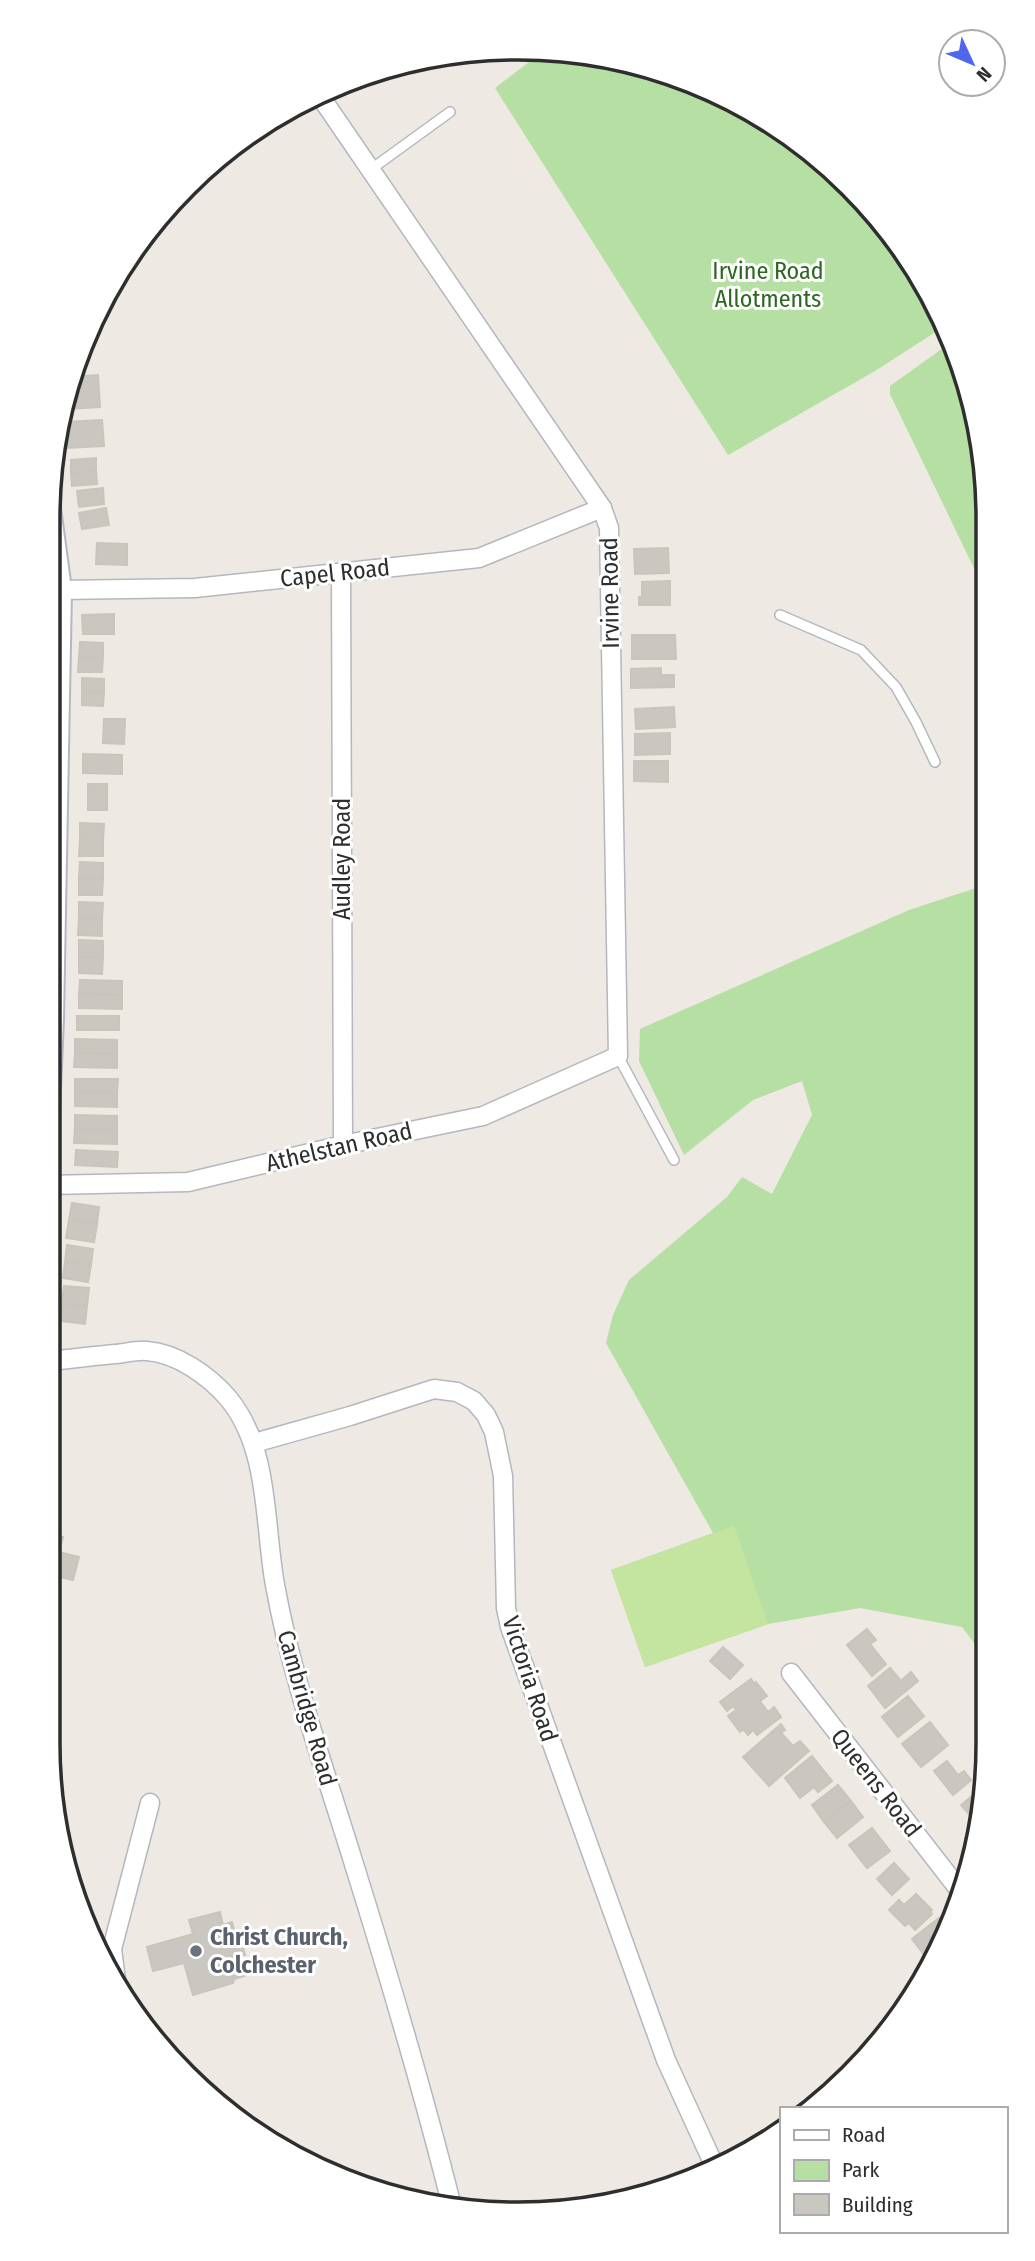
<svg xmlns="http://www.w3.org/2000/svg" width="1035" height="2261" font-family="'Fira Sans Condensed',sans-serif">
<rect width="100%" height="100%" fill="#eee9e2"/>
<g fill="#b5dfa3">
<polygon points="545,50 609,56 697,83 803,144 890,231 945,326 875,371 728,455 495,88"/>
<polygon points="953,341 984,456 984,589 890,394 890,386"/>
<polygon points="985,885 987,1660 962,1627 860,1608 768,1624 645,1667 611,1570 713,1533 606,1343 613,1315 629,1280 727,1197 742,1177 772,1194 812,1115 802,1081 753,1100 684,1155 639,1061 640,1029 909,910"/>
</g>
<polygon fill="#c4e5a0" points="734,1526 768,1624 645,1667 611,1570"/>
<g fill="#cac7c0" stroke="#c9c5bb" stroke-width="2">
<polygon points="81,344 85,344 86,363 75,364"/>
<polygon points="98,375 100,407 67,409 66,393 71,377"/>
<polygon points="102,420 104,446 66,448 65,422"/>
<polygon points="96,458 96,471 71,473 71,460"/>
<polygon points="96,471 97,484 72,486 71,473"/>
<polygon points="103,488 104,504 79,507 77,491"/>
<polygon points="106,508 109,525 82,529 79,513"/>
<polygon points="97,543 127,544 127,565 96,564"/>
<polygon points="668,548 669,573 635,574 634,549"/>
<polygon points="670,581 670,605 639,605 639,597 642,597 642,582"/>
<polygon points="114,614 114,634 83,634 82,615"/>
<polygon points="632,635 675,635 676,659 632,659"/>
<polygon points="80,642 103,643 103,657 79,657"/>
<polygon points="79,657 103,657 102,672 78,672"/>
<polygon points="661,668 661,675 674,675 674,687 631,688 631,669"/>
<polygon points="82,678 104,679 104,692 82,692"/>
<polygon points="82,692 104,692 103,706 82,705"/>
<polygon points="674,707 675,727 636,729 635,709"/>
<polygon points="104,719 125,719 124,744 103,743"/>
<polygon points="670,733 670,754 635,755 635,734"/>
<polygon points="83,754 122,755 122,774 83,773"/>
<polygon points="634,761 668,761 668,782 634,781"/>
<rect x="88" y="784" width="19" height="26"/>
<polygon points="80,823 104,824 103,840 80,840"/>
<polygon points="80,840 103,840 103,856 79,856"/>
<polygon points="80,862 103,863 103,879 79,878"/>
<polygon points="79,878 103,879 102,895 79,895"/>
<polygon points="79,902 103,903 102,919 79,918"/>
<polygon points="79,918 102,919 102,936 78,935"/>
<polygon points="79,940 103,941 103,957 79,957"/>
<polygon points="79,957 103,957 102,974 79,973"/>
<polygon points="80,980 122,981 122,995 79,994"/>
<polygon points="79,994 122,995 122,1009 79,1008"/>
<rect x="77" y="1016" width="42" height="14"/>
<polygon points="75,1039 117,1040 117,1054 75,1053"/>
<polygon points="75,1053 117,1054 117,1068 74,1067"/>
<polygon points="75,1079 118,1079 117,1093 75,1092"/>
<polygon points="75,1092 117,1093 117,1107 75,1106"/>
<polygon points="75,1115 117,1116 117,1130 75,1129"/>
<polygon points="75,1129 117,1130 117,1144 74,1143"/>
<polygon points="76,1150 118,1152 117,1167 75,1165"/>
<polygon points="72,1203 99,1207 97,1224 69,1220"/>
<polygon points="69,1220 97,1224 94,1242 66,1238"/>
<polygon points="67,1245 93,1249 91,1265 65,1262"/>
<polygon points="65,1262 91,1265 88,1282 63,1278"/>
<polygon points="64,1286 89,1288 87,1306 62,1304"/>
<polygon points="62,1304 87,1306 85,1324 60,1321"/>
<polygon points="47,1533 63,1537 59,1552 79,1557 73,1580 56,1576 55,1582 47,1580"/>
<polygon points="867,1629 876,1640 870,1644 886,1664 872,1676 847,1645"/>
<polygon points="723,1647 743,1665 730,1679 710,1661"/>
<polygon points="890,1668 901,1681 911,1672 918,1681 885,1708 868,1686"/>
<polygon points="751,1679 755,1684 756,1682 767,1696 760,1701 768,1712 774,1707 781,1717 757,1735 753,1730 748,1735 743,1729 740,1732 728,1716 736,1710 733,1706 727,1711 720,1702"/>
<polygon points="908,1696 924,1716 898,1737 882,1717"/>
<polygon points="930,1722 948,1745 921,1767 902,1744"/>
<polygon points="781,1724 785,1730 781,1733 793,1746 800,1741 809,1751 769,1786 743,1757"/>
<polygon points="812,1756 832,1781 818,1792 814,1787 800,1798 785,1778"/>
<polygon points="947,1761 958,1775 964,1771 971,1780 953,1795 934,1771"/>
<polygon points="838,1785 851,1801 824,1822 812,1805"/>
<polygon points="979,1790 983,1794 980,1818 976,1822 961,1805"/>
<polygon points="851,1801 863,1817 837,1838 824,1822"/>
<polygon points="872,1828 890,1851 867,1868 849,1845"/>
<polygon points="894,1863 909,1879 892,1895 877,1879"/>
<polygon points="916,1894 932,1910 930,1912 932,1914 915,1930 909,1923 905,1926 889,1910 899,1900 904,1905"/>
<polygon points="220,1912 223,1925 232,1922 236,1937 240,1936 245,1955 239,1956 240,1959 242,1959 247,1975 234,1979 233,1983 193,1995 184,1963 153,1971 147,1947 193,1934 189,1920"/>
<polygon points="939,1918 948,1930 929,1961 912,1939"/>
</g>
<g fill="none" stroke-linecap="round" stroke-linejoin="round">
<defs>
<g id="lane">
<polyline points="370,170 450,112"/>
<polyline points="780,615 861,650 896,687 916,722 935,762"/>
<polyline points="618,1056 674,1160"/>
</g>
<g id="street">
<polyline points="341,573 343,1145"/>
<polyline points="59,590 195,588 479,558 602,508"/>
<polyline points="47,1185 188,1182 343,1145 483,1116 618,1056 609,528 602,508 318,93"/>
<path d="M 47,1361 C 70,1359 93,1356 116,1354 C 126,1353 137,1350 147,1351 C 177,1353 209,1376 228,1398 C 270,1448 264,1525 275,1585 C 292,1679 325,1770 353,1861 C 389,1976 423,2091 452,2207"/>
<polyline points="254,1443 350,1416 434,1389 457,1392 474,1401 486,1415 494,1432 503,1476 506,1608 510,1627 666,2060 714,2165"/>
<polyline points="791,1673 961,1892"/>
<polyline points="117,1988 112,1949 150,1803"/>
</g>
<polyline id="secondary" points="47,1113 51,1019 59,590 48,508"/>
</defs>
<use href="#lane" stroke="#b5b7c0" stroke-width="12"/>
<use href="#street" stroke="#b5b7c0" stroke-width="21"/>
<use href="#secondary" stroke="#b5b7c0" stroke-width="28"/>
<use href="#lane" stroke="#fff" stroke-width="9"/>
<use href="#street" stroke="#fff" stroke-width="18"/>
<use href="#secondary" stroke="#fff" stroke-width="24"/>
</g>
<circle fill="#6b7280" stroke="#fff" stroke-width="2.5" cx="196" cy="1951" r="7"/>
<g text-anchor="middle" stroke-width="6" stroke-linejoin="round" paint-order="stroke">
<g font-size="24" fill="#2d6722" stroke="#fff">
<text x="768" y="279">Irvine Road<tspan x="768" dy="28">Allotments</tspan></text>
</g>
<g font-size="24" fill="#2e2e2e" stroke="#fff">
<text transform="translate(335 573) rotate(-6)" y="8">Capel Road</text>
<text transform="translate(610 593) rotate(-91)" y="8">Irvine Road</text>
<text transform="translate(342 859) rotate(-90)" y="8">Audley Road</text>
<text transform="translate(339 1147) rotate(-13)" y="8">Athelstan Road</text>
<text transform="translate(530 1679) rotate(72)" y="8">Victoria Road</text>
<text transform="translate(307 1708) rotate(74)" y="8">Cambridge Road</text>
<text transform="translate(876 1783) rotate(52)" y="8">Queens Road</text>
</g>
<g font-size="24" font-weight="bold" fill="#5b616d" stroke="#fff" text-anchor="start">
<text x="210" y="1945">Christ Church,<tspan x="210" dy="28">Colchester</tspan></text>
</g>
</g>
<path d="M0 0H1035V2261H0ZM518 60H518A458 458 0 0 1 976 518V1744A458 458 0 0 1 518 2202H518A458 458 0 0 1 60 1744V518A458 458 0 0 1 518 60Z" fill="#fff" fill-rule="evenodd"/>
<path fill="none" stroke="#2e2e2e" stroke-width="3.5" d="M518 60H518A458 458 0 0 1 976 518V1744A458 458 0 0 1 518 2202H518A458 458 0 0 1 60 1744V518A458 458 0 0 1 518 60Z"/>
<rect x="780" y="2107" width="228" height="126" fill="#ffffff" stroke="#ababab" stroke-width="2"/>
<rect x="794" y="2130" width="35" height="10" fill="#ffffff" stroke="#ababab" stroke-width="2"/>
<text x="842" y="2142" font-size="21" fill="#2e2e2e">Road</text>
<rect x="794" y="2160" width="35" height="21" fill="#b5dfa3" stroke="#ababab" stroke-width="2"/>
<text x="842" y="2177" font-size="21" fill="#2e2e2e">Park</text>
<rect x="794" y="2194" width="35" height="21" fill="#cac7c0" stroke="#ababab" stroke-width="2"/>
<text x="842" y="2212" font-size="21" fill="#2e2e2e">Building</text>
<g transform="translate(972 63) rotate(134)"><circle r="33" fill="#ffffff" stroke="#ababab" stroke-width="2"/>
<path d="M0-5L12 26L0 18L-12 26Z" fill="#5066ec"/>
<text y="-10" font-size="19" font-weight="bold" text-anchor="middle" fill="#2e2e2e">N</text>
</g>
</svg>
